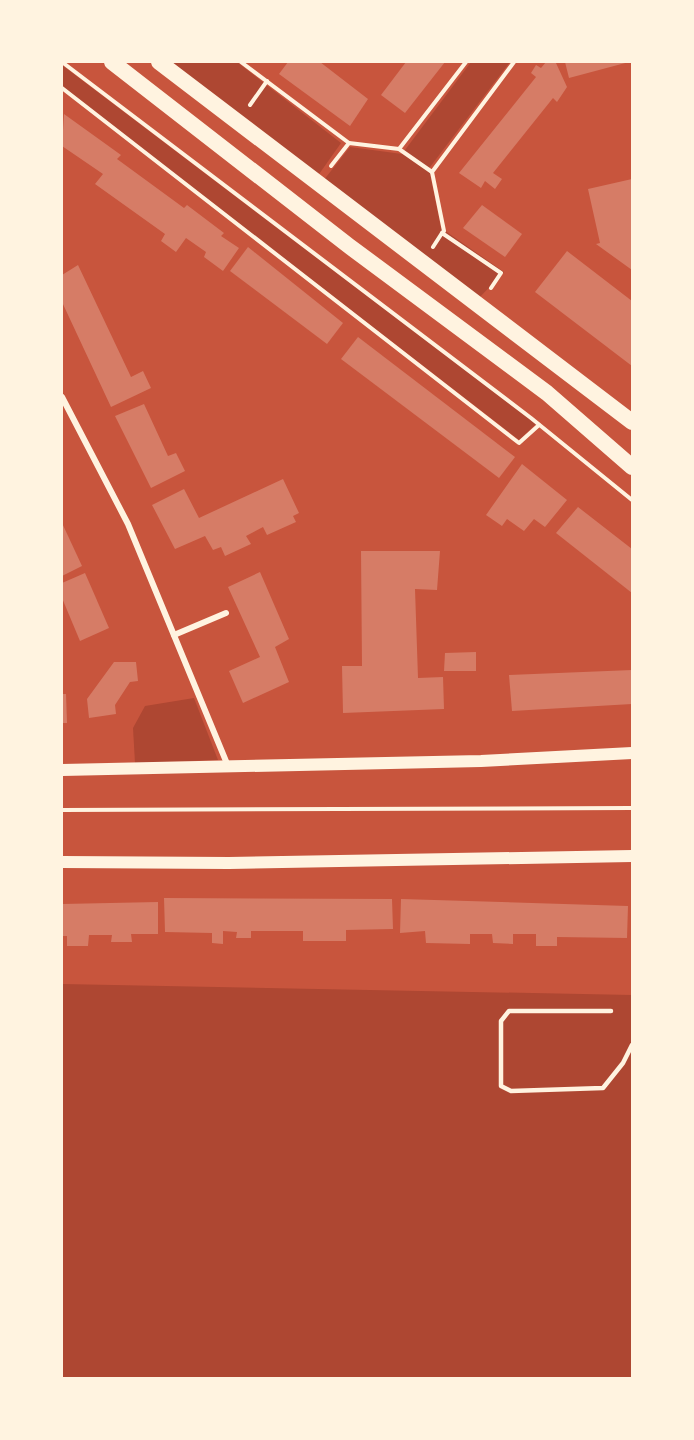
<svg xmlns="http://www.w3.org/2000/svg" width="694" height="1440" font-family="Inter,sans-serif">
<rect width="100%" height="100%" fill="#c8553d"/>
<g fill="#ae4732">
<polygon points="167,62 237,62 341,143 317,177"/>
<polygon points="471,62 510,62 427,171 430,173 441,228 504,272 478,299 323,181 350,147 402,154"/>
<polygon points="62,65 536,424 519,440 62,87"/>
<polygon points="194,698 218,760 135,763 133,728 145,706"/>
<polygon points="62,984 632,995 632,1378 62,1378"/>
</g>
<g fill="#d67c66">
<polygon points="288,62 320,62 368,99 350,126 279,74"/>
<polygon points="406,62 445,62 405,113 381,95"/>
<polygon points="546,62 556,63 567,87 557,102 553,98 493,173 502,179 495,189 485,181 481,188 459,173 536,77 531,73 536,65 541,68"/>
<polygon points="565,62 629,62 569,78"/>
<polygon points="64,114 121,155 117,159 184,208 187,205 224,233 221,236 239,248 223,271 204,257 206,252 186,238 176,252 161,241 165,234 95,184 103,174 62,146"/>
<polygon points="632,179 632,270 596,244 600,243 588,189"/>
<polygon points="482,205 522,234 505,257 463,228"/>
<polygon points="248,247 343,323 327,344 230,271"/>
<polygon points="567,251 632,301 632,366 535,292"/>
<polygon points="78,265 131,377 143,371 151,388 111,407 62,302 62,275"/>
<polygon points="358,337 515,457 499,478 341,359"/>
<polygon points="144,404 168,456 176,453 185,471 151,488 115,416"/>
<polygon points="522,464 567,500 545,527 534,519 524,531 507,519 502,526 486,515"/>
<polygon points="283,479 299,513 293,516 296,522 267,535 263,527 246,536 251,544 225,556 221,547 213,550 205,536 175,549 152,505 184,489 199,518"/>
<polygon points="578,507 632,549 632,593 556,533"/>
<polygon points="62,523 82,566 62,576"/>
<polygon points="361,551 440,551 437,590 415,589 418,678 443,677 444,709 343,713 342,666 362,666"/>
<polygon points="260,572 289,639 275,647 289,682 243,703 229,671 260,657 228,587"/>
<polygon points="85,573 109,628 80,641 62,598 62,583"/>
<polygon points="476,652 476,671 444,671 445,653"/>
<polygon points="114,662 136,662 138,681 130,682 115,705 116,714 89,718 87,699"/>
<polygon points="632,670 632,704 512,711 509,675"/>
<polygon points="62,694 66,694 67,723 62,723"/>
<polygon points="164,898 392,899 393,929 346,930 346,941 303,941 303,931 251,931 251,938 236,938 237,932 223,931 223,944 212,943 212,933 165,932"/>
<polygon points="401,899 628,906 627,938 557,937 557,946 536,946 536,934 513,934 513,944 493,943 492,934 470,934 470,944 426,943 425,931 400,933"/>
<polygon points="158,902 158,934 131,934 132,942 111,942 112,935 89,935 88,946 67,946 67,936 62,936 62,904"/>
</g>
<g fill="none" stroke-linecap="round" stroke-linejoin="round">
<g stroke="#fff3e0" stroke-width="4">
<polyline points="62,62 531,418 632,500"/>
<polyline points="241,62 349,143"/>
<polyline points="62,88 519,443 539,425"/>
<polyline points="250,105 267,81"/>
<polyline points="399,149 466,62"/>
<polyline points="331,166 349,143 399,149 432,172"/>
<polyline points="442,233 444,231 432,172 514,62"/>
<polyline points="433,247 442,233 501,273 491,288"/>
<polyline points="62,810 632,808"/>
</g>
<polyline stroke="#fff3e0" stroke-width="4.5" points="611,1011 509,1011 501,1021 501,1086 511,1091 603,1088 623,1063 632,1045"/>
<g stroke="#fff3e0" stroke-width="6">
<polyline points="62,397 128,524 228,766"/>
<polyline points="174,635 226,613"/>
</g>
<g stroke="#fff3e0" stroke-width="12">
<polyline points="62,770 481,761 632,753"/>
<polyline points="62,862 229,863 632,856"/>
</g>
<g stroke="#fff3e0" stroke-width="16">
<polyline points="112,62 349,246 547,393 632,467"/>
<polyline points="159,62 632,422"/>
</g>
</g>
<rect width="694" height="1440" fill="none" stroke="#fff3e0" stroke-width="126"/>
</svg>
